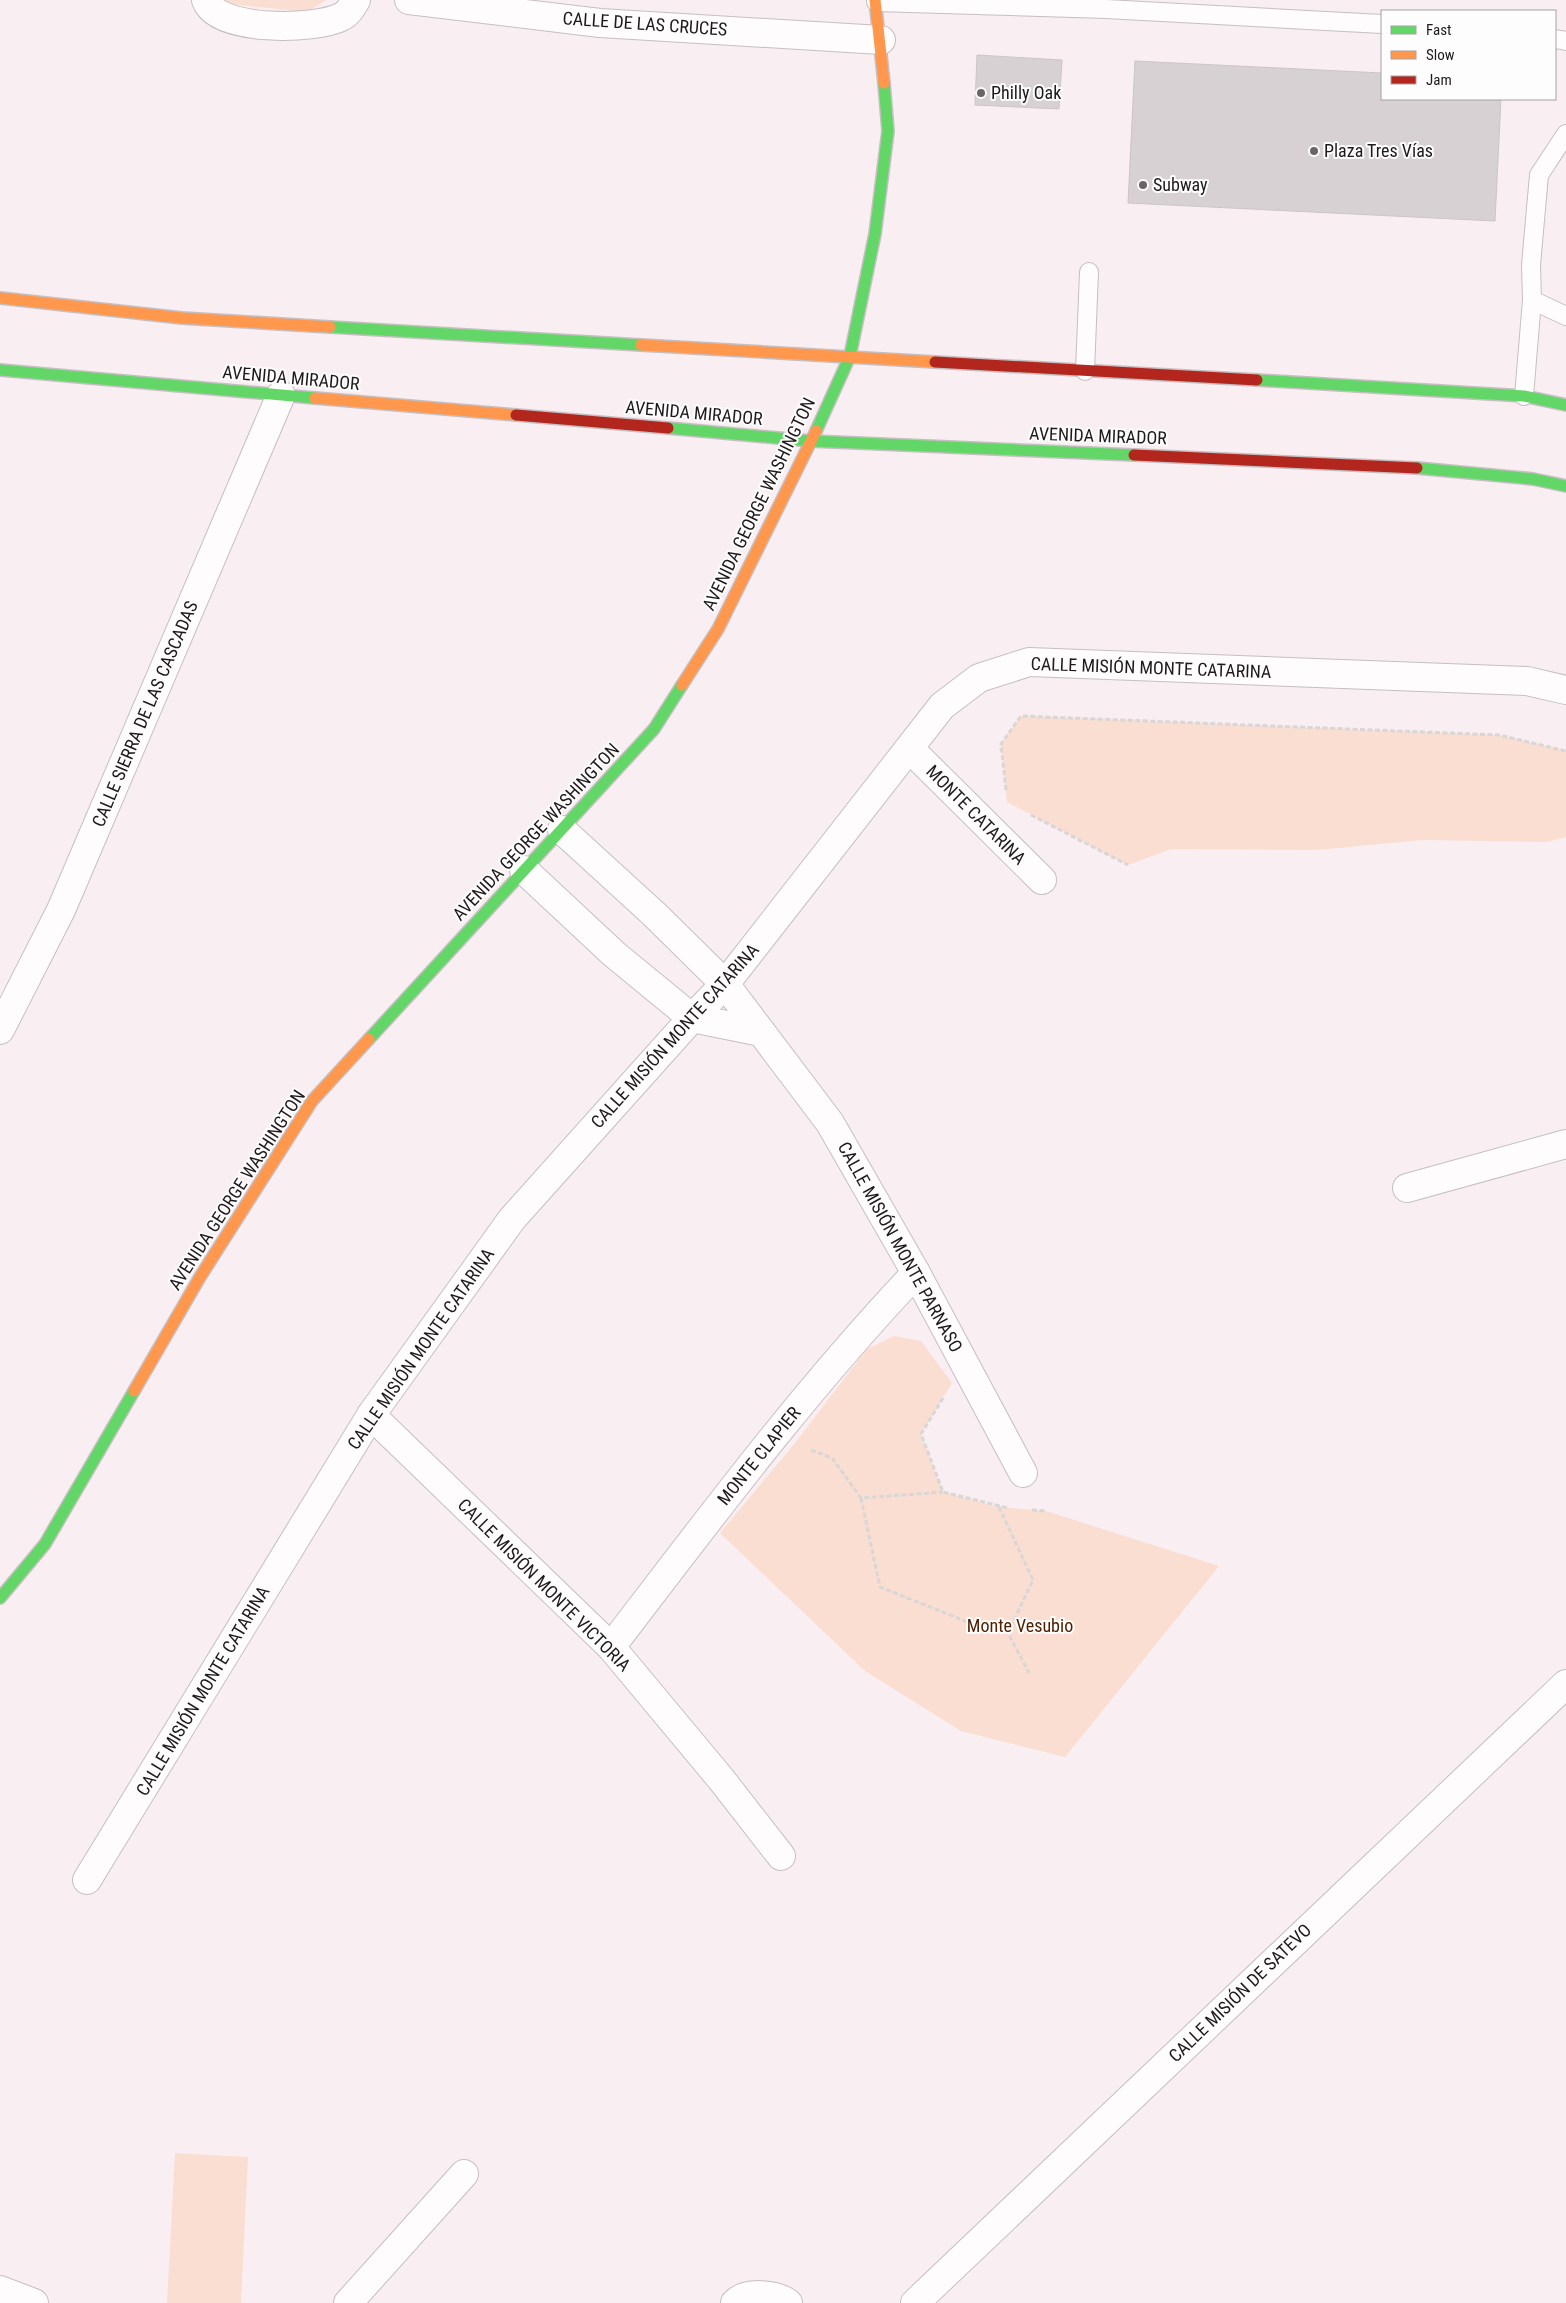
<svg xmlns="http://www.w3.org/2000/svg" width="1566" height="2303" font-family="'Roboto Condensed',sans-serif">
<rect width="100%" height="100%" fill="#f9eef1"/>
<g fill="#fbded2">
<polygon points="225,0 326,0 307,12 230,4"/>
<polygon points="1021,716 1499,735 1566,751 1566,837 1547,842 1423,840 1316,850 1171,849 1128,865 1007,802 1001,744"/>
<polygon points="894,1336 921,1341 952,1383 921,1434 943,1492 999,1507 1046,1511 1219,1566 1065,1757 961,1731 865,1671 720,1533 795,1443 867,1349"/>
<polygon points="175,2153 248,2157 241,2303 167,2303"/>
</g>
<g fill="#d8d1d4" stroke="#ccc5c8">
<polygon points="977,55 1062,60 1059,109 975,105"/>
<polygon points="1135,61 1382,73 1382,99 1501,99 1495,221 1128,203"/>
</g>
<g fill="none" stroke-linecap="round" stroke-linejoin="round">
<defs>
<g id="lane">
<polyline points="876,2 1106,9 1382,24"/>
<polyline points="1555,39 1566,41"/>
<polyline points="1532,300 1566,316"/>
<polyline points="1085,371 1089,272"/>
<polyline points="1524,396 1532,300 1531,265 1539,175 1566,134"/>
</g>
<g id="street">
<path d="M 206,0 C 217,32 315,30 341,17 C 348,14 352,7 356,0"/>
<polyline points="409,0 600,23 881,40"/>
<polyline points="910,749 1042,880"/>
<polyline points="562,830 654,914 725,984 830,1123 916,1273 1023,1473"/>
<polyline points="524,870 614,954 692,1018 761,1032"/>
<polyline points="0,1030 61,910 281,395"/>
<polyline points="1407,1188 1566,1144"/>
<polyline points="371,1415 611,1647 721,1779 781,1856"/>
<path d="M 611,1647 C 709,1519 805,1390 916,1273"/>
<polyline points="87,1880 371,1415 512,1219 692,1018 725,984 942,706 979,678 1029,662 1527,681 1566,690"/>
<polyline points="0,2290 34,2303"/>
<polyline points="348,2303 464,2174"/>
<path d="M 735,2303 C 746,2291 776,2294 788,2303"/>
<polyline points="915,2303 1566,1684"/>
</g>
<g id="fast">
<polyline points="330,327 641,345"/>
<polyline points="0,370 315,398"/>
<polyline points="1257,380 1524,396 1566,405"/>
<polyline points="668,428 811,441 1134,455"/>
<polyline points="816,431 850,356 875,234 888,131 884,83"/>
<polyline points="1417,468 1533,479 1566,486"/>
<polyline points="369,1039 654,729 682,685"/>
<polyline points="0,1598 45,1544 134,1391"/>
</g>
<g id="slow">
<polyline points="875,0 884,83"/>
<polyline points="0,298 182,318 330,327"/>
<polyline points="641,345 935,362"/>
<polyline points="315,398 516,415"/>
<polyline points="682,685 718,629 816,431"/>
<polyline points="134,1391 200,1277 312,1101 369,1039"/>
</g>
<g id="jam">
<polyline points="935,362 1257,380"/>
<polyline points="516,415 668,428"/>
<polyline points="1134,455 1417,468"/>
</g>
</defs>
<use href="#lane" stroke="#c6bfc1" stroke-width="20"/>
<use href="#street" stroke="#c6bfc1" stroke-width="30"/>
<use href="#fast" stroke="#c6bfc1" stroke-width="14"/>
<use href="#slow" stroke="#c6bfc1" stroke-width="14"/>
<use href="#jam" stroke="#c6bfc1" stroke-width="14"/>
<g stroke="#d9d6d7" stroke-width="3" stroke-dasharray="5 2.5" stroke-linecap="butt">
<polyline points="1006,790 1001,744 1021,716 1499,735 1566,751"/>
<polyline points="1031,815 1128,865"/>
<polyline points="943,1398 921,1434 943,1492 1008,1508"/>
<polyline points="811,1450 832,1458 861,1498 943,1492"/>
<polyline points="861,1498 880,1587 975,1625 1008,1633"/>
<polyline points="999,1507 1033,1580 1008,1633 1029,1673"/>
<polyline points="1032,1510 1046,1511"/>
</g>
<use href="#lane" stroke="#fefcfd" stroke-width="18"/>
<use href="#street" stroke="#fefcfd" stroke-width="28"/>
<use href="#fast" stroke="#63d668" stroke-width="11"/>
<use href="#slow" stroke="#ff974d" stroke-width="11"/>
<use href="#jam" stroke="#b3261e" stroke-width="11"/>
</g>
<g fill="#6b6465" stroke="#fdfdfd" stroke-width="2">
<circle cx="981" cy="93" r="5"/>
<circle cx="1314" cy="151" r="5"/>
<circle cx="1143" cy="185" r="5"/>
</g>
<g text-anchor="middle" stroke-width="4" stroke-linejoin="round" paint-order="stroke">
<g font-size="18" fill="#1f191a" stroke="#fdfdfd">
<text transform="translate(645 24) rotate(4)" y="6">CALLE DE LAS CRUCES</text>
<text transform="translate(291 378) rotate(5)" y="6">AVENIDA MIRADOR</text>
<text transform="translate(694 413) rotate(5)" y="6">AVENIDA MIRADOR</text>
<text transform="translate(1098 436) rotate(2)" y="6">AVENIDA MIRADOR</text>
<text transform="translate(759 504) rotate(-64)" y="6">AVENIDA GEORGE WASHINGTON</text>
<text transform="translate(1151 668) rotate(2)" y="6">CALLE MISIÓN MONTE CATARINA</text>
<text transform="translate(145 714) rotate(-67)" y="6">CALLE SIERRA DE LAS CASCADAS</text>
<text transform="translate(976 815) rotate(45)" y="6">MONTE CATARINA</text>
<text transform="translate(536 832) rotate(-47)" y="6">AVENIDA GEORGE WASHINGTON</text>
<text transform="translate(675 1036) rotate(-48)" y="6">CALLE MISIÓN MONTE CATARINA</text>
<text transform="translate(237 1190) rotate(-57)" y="6">AVENIDA GEORGE WASHINGTON</text>
<text transform="translate(900 1247) rotate(61)" y="6">CALLE MISIÓN MONTE PARNASO</text>
<text transform="translate(421 1349) rotate(-55)" y="6">CALLE MISIÓN MONTE CATARINA</text>
<text transform="translate(759 1456) rotate(-51)" y="6">MONTE CLAPIER</text>
<text transform="translate(544 1585) rotate(45)" y="6">CALLE MISIÓN MONTE VICTORIA</text>
<text transform="translate(203 1691) rotate(-59)" y="6">CALLE MISIÓN MONTE CATARINA</text>
<text transform="translate(1240 1993) rotate(-44)" y="6">CALLE MISIÓN DE SATEVO</text>
</g>
<g font-size="18" fill="#1f191a" stroke="#fdfdfd" text-anchor="start">
<text x="991" y="99">Philly Oak</text>
<text x="1324" y="157">Plaza Tres Vías</text>
<text x="1153" y="191">Subway</text>
</g>
<g font-size="18" fill="#4f2000" stroke="#fdfdfd">
<text x="1020" y="1632">Monte Vesubio</text>
</g>
</g>
<rect x="1381" y="10" width="175" height="90" fill="#fdfdfd" stroke="#a4a2a2"/>
<rect x="1391" y="26" width="25" height="8" fill="#63d668" stroke="#a4a2a2"/>
<text x="1426" y="35" font-size="15" fill="#1f191a">Fast</text>
<rect x="1391" y="51" width="25" height="8" fill="#ff974d" stroke="#a4a2a2"/>
<text x="1426" y="60" font-size="15" fill="#1f191a">Slow</text>
<rect x="1391" y="76" width="25" height="8" fill="#b3261e" stroke="#a4a2a2"/>
<text x="1426" y="85" font-size="15" fill="#1f191a">Jam</text>
</svg>
